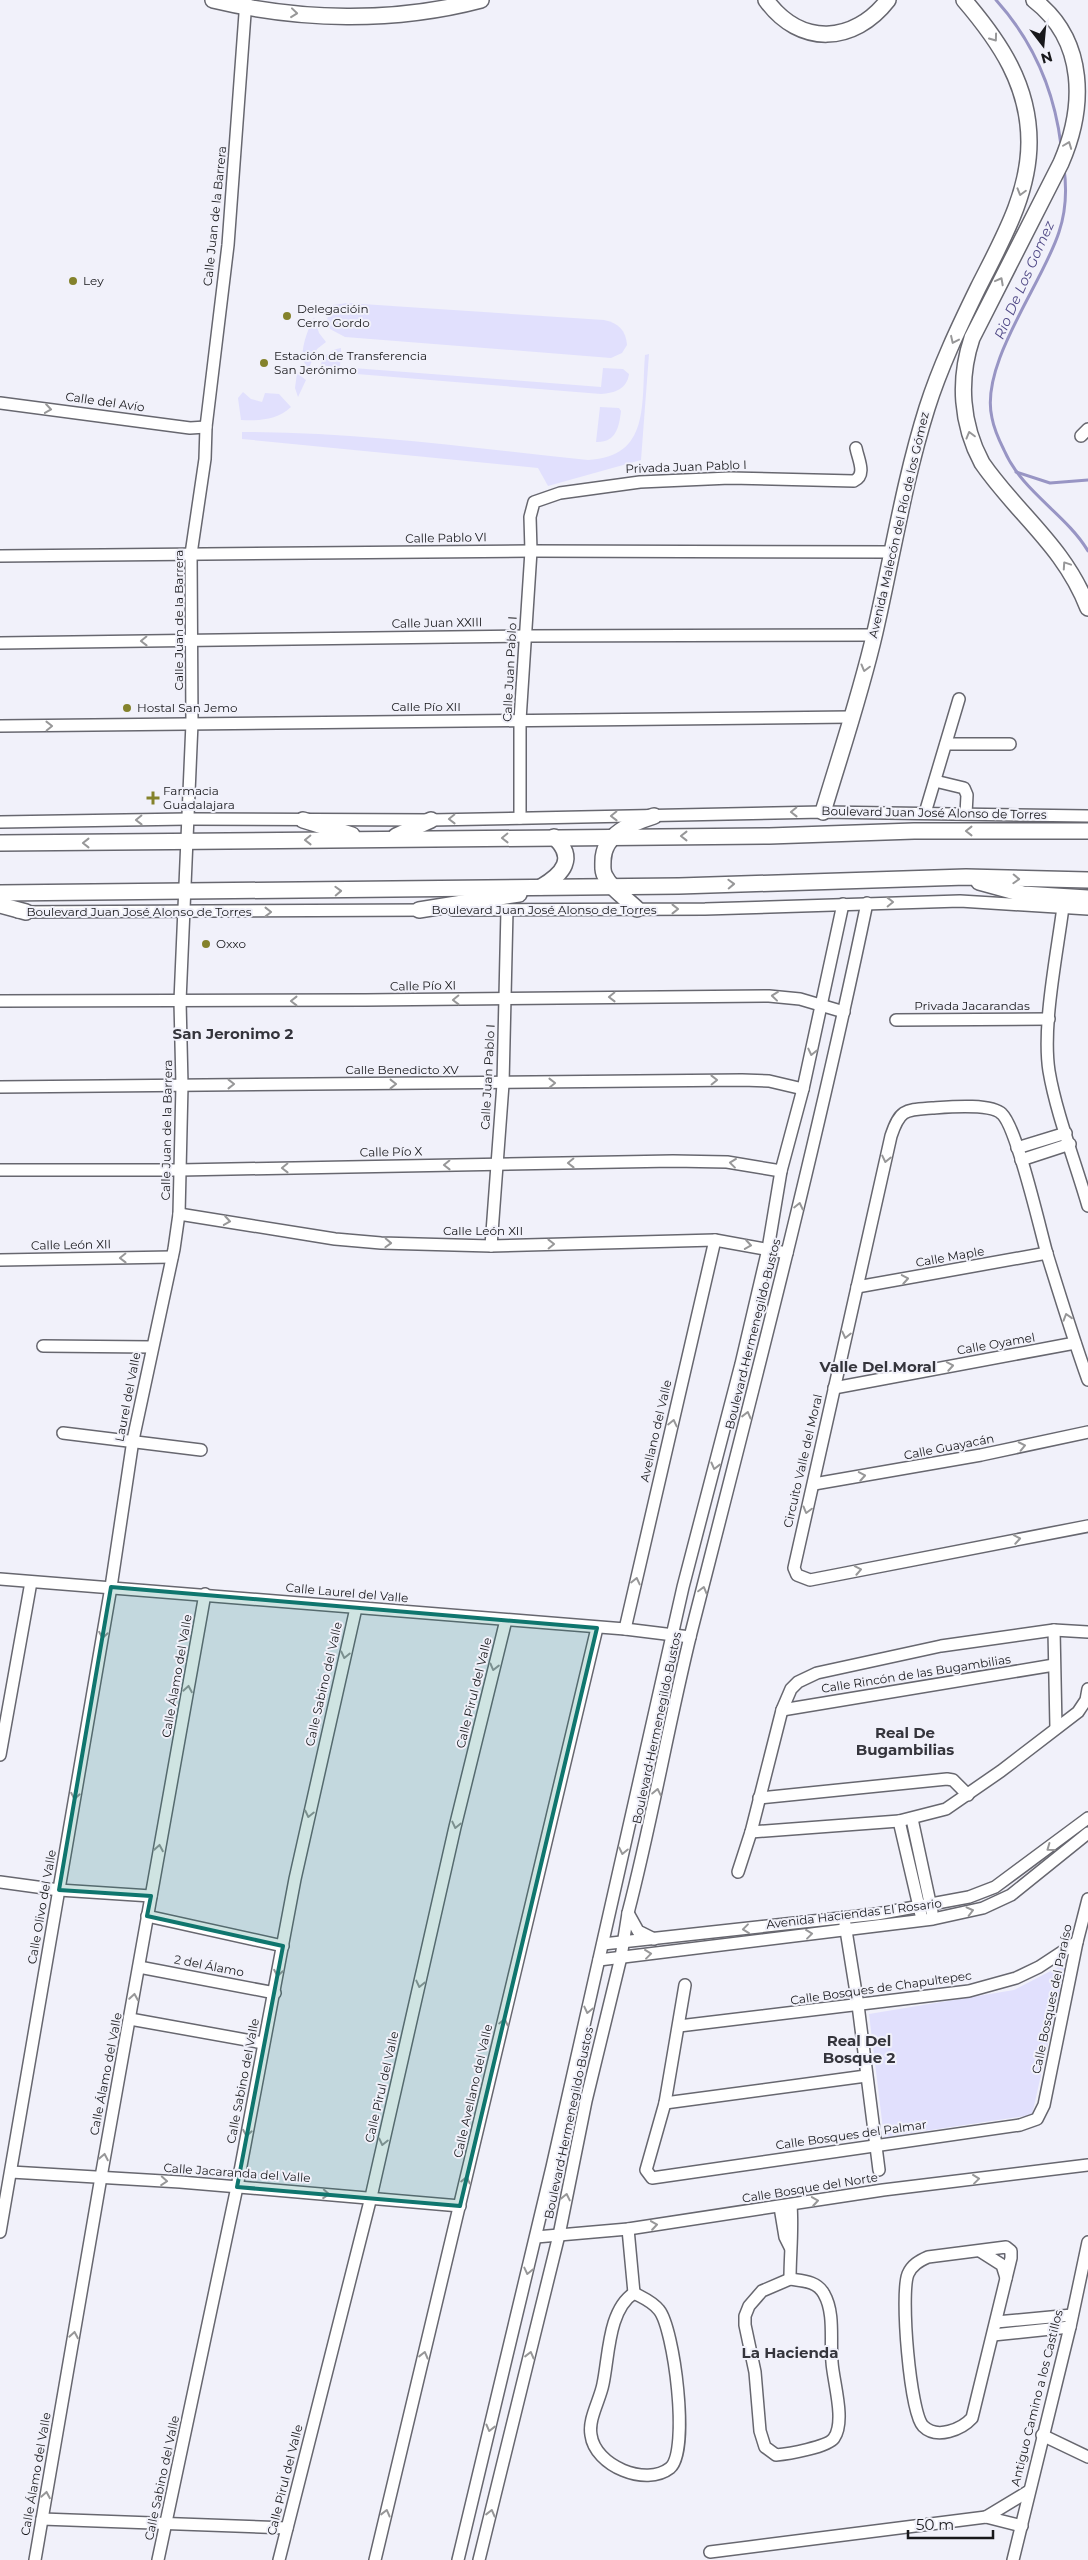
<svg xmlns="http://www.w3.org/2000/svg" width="1088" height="2560" font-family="Montserrat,sans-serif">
<rect width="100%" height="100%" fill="#f1f1fa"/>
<g fill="#e1e0fd">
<path d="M 347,303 L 604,320 C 618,323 626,330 627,345 L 622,353 L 611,358 L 345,337 L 330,329 L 327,319 L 333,305 Z"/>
<path d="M 314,317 L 319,333 L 326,342 L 317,349 L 309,368 C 295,358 308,330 314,317 Z"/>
<path d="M 341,348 L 340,367 L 601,387 L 603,368 L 623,369 L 629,374 C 627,389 615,393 601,394 L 320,371 C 320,358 329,350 341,348 Z"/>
<path d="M 649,354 L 641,460 L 548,486 L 538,468 L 242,439 L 242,432 C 358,432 473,448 588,460 C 651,457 641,403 645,355 Z"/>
<polygon points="297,373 306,380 298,397 295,388"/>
<path d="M 243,392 L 251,399 L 262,402 L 265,393 L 279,394 L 291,407 C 277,420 259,421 241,420 L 238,398 Z"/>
<path d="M 600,407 L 619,408 L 621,411 C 619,427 616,443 596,442 Z"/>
<polygon points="1066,1963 1032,2115 884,2137 869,2014 1014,1990"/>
</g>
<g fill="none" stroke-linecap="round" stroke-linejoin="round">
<g stroke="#9895c4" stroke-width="3">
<path d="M 996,0 C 1034,42 1054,89 1061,145"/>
<path d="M 1064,168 C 1067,190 1066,211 1059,232 C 1043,283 979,364 992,418 C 994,429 999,440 1004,450 C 1022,492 1066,514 1088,551"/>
<polyline points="1016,472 1050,483 1088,480"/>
</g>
<defs>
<g id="minor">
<polyline points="0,403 190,428 206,427"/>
<polyline points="1081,436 1088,429"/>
<polyline points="0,556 531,551 892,552"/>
<polyline points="0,643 526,636 874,635"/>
<polyline points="0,726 851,717"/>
<polyline points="946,744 1010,744"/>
<polyline points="935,781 964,788 967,795 966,814"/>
<polyline points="925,813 959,699"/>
<path d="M 520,818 L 520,720 L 531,551 L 530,517 L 534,502 L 560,493 L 640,482 L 730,478 L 854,481 C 867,475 858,459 856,448"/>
<polyline points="0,822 188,819 431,820 823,812 1088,816"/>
<path d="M 1063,907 C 1057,954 1042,1026 1049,1071 C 1056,1113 1076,1164 1088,1206"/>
<polyline points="453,910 705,909 960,901 1088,909"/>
<polyline points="18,912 427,910"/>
<polyline points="0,1001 366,1000 769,996 800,999 844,1012"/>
<polyline points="896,1020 1049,1019"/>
<polyline points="0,1087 742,1080 769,1081 803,1089"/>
<polyline points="1017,1148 1066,1133"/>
<polyline points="1021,1160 1070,1144"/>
<polyline points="0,1170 180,1170 673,1161 727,1162 781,1171"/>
<polyline points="179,1214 335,1239 381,1243 491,1246 715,1240 787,1253"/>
<polyline points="491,1246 503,1084 507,910"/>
<polyline points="0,1260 172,1257"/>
<polyline points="857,1287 1047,1253"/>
<polyline points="43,1346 152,1347"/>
<path d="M 1088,1380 C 1073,1338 1060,1296 1047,1254 C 1040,1229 1017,1128 1002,1114 C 991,1103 948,1107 932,1108 C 905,1110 900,1109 891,1136 L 794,1568 L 797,1575 L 810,1580 L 1088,1526"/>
<polyline points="834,1388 1075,1343"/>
<polyline points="63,1433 201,1450"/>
<polyline points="814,1484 981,1455 1088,1432"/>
<polyline points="0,1579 625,1629 690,1637"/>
<polyline points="625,1629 715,1240"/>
<polyline points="1054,1630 1056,1728"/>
<polyline points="1088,1632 1054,1630 941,1646 817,1673 798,1682 791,1689 782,1710 751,1832 899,1821 946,1809 1001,1771 1078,1712 1086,1700 1088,1689"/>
<polyline points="782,1710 1054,1665"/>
<polyline points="0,1755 31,1582"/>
<polyline points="759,1798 947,1779 953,1780 968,1795"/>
<polyline points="912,1819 932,1912"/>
<polyline points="899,1821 921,1915"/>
<polyline points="738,1872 751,1832"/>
<polyline points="0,1882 59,1890 151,1896"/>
<polyline points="628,1913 638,1931 654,1939"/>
<polyline points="147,1916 283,1946"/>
<polyline points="845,1924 858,2005 879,2170"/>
<polyline points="603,1944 877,1914 969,1897 995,1887 1088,1818"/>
<polyline points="599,1960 933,1919 983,1908 1011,1895 1088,1833"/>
<polyline points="139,1967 275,1993"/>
<polyline points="685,1985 665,2103 646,2170 652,2178 1020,2125 1037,2119 1044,2105 1077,1942 1088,1899"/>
<polyline points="130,2019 263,2043"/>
<polyline points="679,2026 969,1991 1016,1978 1039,1967 1077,1942"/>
<polyline points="665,2103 866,2076"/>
<polyline points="11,2172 180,2182 460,2206"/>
<polyline points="780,2207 785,2237 790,2247"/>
<polyline points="628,2229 634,2293"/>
<polyline points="0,2232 111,1587 133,1440 174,1249 179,1214 182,1085 180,1001 192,723 191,554 205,459 206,427 228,245 246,0"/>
<polyline points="536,2237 628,2229 883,2190 1088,2165"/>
<path d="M 1006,2247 L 1011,2251 L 1011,2258 L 972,2418 C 962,2429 937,2440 923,2426 C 910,2412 900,2294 908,2274 C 912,2265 919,2261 928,2257 Z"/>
<polyline points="980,2251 1002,2265 1006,2278"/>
<path d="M 790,2279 C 803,2281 817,2281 824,2294 C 835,2313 830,2341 832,2362 C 833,2381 846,2421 834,2438 C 828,2447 788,2454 776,2455 L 765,2447 L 760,2431 L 755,2372 L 745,2325 L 745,2316 L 749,2306 L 762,2291 Z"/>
<path d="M 790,2279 C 790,2254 793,2230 791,2205"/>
<path d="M 634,2293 C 643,2298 652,2301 659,2310 C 674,2328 690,2451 670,2468 C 646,2487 595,2466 591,2435 C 588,2419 600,2400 603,2384 C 609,2356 608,2310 634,2293 Z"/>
<polyline points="996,2322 1072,2315"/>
<polyline points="993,2335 1070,2327"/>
<polyline points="1042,2435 1088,2457"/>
<polyline points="986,2517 1029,2491"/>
<polyline points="42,2519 287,2528"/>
<polyline points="710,2552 986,2517 1022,2526"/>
<polyline points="35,2560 101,2177 205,1594"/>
<polyline points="158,2560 237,2187 295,1879 356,1608"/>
<polyline points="279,2560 371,2197 455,1827 506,1620"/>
<polyline points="375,2560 597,1628"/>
<polyline points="458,2560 552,2167 683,1587 741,1364 768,1249 781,1171 803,1089 843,904"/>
<path d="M 479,2560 L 559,2235 L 586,2101 L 621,1957 L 628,1913 C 652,1821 668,1726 691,1633 C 753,1390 816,1148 867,903"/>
<polyline points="1013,2560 1070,2327 1088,2242"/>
</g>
<g id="major">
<path d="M 213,0 C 300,21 394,23 481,0"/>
<path d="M 766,0 C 800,47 854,44 888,0"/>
<path d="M 1034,0 C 1087,41 1085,108 1061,163 L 972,338 C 958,380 961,424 982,463 C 1018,515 1064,546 1088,608"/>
<path d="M 823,812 C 841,752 861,693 875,632 C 892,558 904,481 927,408 C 940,367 959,327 978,288 C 1001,242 1029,195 1029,142 C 1029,85 1000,42 964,0"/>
<polyline points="303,820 352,835"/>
<polyline points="396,836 431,820"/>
<polyline points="0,843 769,836 914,831 1088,831"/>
<polyline points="979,882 1023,894 1088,898"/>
<path d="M 541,887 C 563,874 577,858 554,837"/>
<polyline points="0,893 679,886 966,877 1088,880"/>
<polyline points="0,905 26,912"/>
<path d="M 637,909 C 627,899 611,889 605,876 C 602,871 603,866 603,861 C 603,834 632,823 654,816"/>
<polyline points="419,910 519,894"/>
</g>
</defs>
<use href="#minor" stroke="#67676f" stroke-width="14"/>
<use href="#major" stroke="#67676f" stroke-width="18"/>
<use href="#minor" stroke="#fff" stroke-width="11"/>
<use href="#major" stroke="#fff" stroke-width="15"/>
</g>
<defs><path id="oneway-chevron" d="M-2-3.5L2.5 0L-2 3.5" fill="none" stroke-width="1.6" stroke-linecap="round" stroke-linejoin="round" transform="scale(1.25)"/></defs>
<g stroke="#979798">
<use href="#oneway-chevron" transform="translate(294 13) rotate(6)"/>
<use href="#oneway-chevron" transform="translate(994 38) rotate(54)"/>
<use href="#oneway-chevron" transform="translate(1068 145) rotate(-69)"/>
<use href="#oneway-chevron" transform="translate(1021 192) rotate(106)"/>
<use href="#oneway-chevron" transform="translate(1000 281) rotate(-62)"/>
<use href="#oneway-chevron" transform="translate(954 340) rotate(115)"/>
<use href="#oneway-chevron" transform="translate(48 409) rotate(8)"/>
<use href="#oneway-chevron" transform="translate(970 435) rotate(-105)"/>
<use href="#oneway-chevron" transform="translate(1066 565) rotate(-124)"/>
<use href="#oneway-chevron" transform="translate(144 641) rotate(179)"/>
<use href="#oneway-chevron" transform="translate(865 668) rotate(105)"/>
<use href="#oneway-chevron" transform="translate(49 726) rotate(-1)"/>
<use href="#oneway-chevron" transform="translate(794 812) rotate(179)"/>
<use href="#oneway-chevron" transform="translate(614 816) rotate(179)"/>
<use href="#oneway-chevron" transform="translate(452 819) rotate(179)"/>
<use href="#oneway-chevron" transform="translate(139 820) rotate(179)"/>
<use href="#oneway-chevron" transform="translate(969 831) rotate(-180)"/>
<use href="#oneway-chevron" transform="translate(684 836) rotate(180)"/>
<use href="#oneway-chevron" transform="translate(505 838) rotate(179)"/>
<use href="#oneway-chevron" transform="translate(308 840) rotate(179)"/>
<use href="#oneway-chevron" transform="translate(86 843) rotate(180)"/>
<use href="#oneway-chevron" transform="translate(1016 879) rotate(2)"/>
<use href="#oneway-chevron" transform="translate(731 884) rotate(-2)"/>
<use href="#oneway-chevron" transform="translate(338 891) rotate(-2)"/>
<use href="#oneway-chevron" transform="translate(890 902) rotate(-1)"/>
<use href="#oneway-chevron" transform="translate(675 909)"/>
<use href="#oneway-chevron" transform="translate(268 912)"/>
<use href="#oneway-chevron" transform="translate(775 996) rotate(-174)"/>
<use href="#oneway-chevron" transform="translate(612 997) rotate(179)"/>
<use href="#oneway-chevron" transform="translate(456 1000) rotate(179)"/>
<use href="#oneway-chevron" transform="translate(294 1001) rotate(180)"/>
<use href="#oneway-chevron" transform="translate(812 1052) rotate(103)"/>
<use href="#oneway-chevron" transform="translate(714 1080) rotate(-1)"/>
<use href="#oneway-chevron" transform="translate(552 1083) rotate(-1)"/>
<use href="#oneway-chevron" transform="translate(231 1084)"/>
<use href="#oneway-chevron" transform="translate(393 1084)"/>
<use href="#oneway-chevron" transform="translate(886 1159) rotate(102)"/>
<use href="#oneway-chevron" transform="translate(571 1163) rotate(179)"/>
<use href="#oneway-chevron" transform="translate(733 1163) rotate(-173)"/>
<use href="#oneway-chevron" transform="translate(447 1165) rotate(179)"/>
<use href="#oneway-chevron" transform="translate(285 1168) rotate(179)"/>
<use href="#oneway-chevron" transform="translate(799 1206) rotate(-77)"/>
<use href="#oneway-chevron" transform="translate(227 1221) rotate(9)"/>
<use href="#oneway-chevron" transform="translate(388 1243) rotate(2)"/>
<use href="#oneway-chevron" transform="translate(551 1244) rotate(-1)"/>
<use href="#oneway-chevron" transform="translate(748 1245) rotate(9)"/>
<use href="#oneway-chevron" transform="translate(123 1258) rotate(179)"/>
<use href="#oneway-chevron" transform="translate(905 1279) rotate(-10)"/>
<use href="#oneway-chevron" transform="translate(1067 1317) rotate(-107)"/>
<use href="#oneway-chevron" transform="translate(846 1335) rotate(103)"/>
<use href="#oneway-chevron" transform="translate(950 1366) rotate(-10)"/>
<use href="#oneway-chevron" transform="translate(747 1415) rotate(-76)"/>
<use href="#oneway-chevron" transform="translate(673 1423) rotate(-77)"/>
<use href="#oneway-chevron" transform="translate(1022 1446) rotate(-12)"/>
<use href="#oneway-chevron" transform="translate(715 1466) rotate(104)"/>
<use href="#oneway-chevron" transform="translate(862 1476) rotate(-10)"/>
<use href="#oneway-chevron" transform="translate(807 1510) rotate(105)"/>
<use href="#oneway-chevron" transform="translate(1017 1539) rotate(-10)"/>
<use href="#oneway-chevron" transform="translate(858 1570) rotate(-11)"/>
<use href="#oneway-chevron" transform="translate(636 1581) rotate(-77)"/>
<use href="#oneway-chevron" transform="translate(703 1590) rotate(-75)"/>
<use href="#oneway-chevron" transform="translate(103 1635) rotate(100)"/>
<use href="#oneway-chevron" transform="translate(345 1655) rotate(103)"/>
<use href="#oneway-chevron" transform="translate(494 1667) rotate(104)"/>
<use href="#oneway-chevron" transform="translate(188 1689) rotate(-80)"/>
<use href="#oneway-chevron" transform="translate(657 1792) rotate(-78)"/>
<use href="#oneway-chevron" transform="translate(75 1796) rotate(100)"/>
<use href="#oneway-chevron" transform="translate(309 1814) rotate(103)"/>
<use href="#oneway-chevron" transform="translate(456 1825) rotate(103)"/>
<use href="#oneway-chevron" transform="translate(159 1848) rotate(-80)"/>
<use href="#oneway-chevron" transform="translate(1050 1848) rotate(144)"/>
<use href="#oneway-chevron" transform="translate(623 1851) rotate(102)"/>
<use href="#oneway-chevron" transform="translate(970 1911) rotate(-14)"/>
<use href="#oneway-chevron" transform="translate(746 1929) rotate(173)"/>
<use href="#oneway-chevron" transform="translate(809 1934) rotate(-7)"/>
<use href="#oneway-chevron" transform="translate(648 1954) rotate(-7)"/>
<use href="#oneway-chevron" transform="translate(278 1973) rotate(100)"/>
<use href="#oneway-chevron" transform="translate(420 1984) rotate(103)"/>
<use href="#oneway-chevron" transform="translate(134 1997) rotate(-81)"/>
<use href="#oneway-chevron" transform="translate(588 2010) rotate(103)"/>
<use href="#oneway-chevron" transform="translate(504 2022) rotate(-77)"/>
<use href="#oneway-chevron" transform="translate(247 2133) rotate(100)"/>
<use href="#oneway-chevron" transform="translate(383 2142) rotate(103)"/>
<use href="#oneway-chevron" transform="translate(104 2157) rotate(-79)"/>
<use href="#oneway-chevron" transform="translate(976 2179) rotate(-7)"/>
<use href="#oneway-chevron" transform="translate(466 2180) rotate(-77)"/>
<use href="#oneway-chevron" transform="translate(164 2181) rotate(4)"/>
<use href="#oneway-chevron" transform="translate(326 2194) rotate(4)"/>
<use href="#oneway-chevron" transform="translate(566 2197) rotate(-78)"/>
<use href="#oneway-chevron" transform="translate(815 2201) rotate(-9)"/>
<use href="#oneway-chevron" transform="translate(654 2225) rotate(-8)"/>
<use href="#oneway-chevron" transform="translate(528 2271) rotate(103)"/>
<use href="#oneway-chevron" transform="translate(74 2335) rotate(-80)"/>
<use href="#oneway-chevron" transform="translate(424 2355) rotate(-76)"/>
<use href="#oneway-chevron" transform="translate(530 2355) rotate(-76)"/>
<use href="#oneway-chevron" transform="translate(490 2428) rotate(104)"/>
<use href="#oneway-chevron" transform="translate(46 2495) rotate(-80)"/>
<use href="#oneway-chevron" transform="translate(386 2513) rotate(-76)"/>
<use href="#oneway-chevron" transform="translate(491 2513) rotate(-76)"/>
</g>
<path fill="#0f766e" fill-opacity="0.2" stroke="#0f766e" stroke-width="4" stroke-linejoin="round" d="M 111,1587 L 597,1628 L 460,2206 L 237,2187 L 283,1946 L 147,1916 L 151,1896 L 59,1890 Z"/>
<g fill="#84822b" stroke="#f1f1fa" stroke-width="2">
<circle cx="73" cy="281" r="5"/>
<circle cx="287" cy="316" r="5"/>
<circle cx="264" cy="363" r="5"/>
<circle cx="127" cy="708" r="5"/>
<path d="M150.5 790.5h5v5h5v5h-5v5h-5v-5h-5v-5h5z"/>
<circle cx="206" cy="944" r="5"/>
</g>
<g text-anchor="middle" stroke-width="4" stroke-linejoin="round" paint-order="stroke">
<g font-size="12" fill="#18181b" stroke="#f1f1fa">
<text transform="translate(215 216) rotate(-84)" y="4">Calle Juan de la Barrera</text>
<text transform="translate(105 402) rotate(8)" y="4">Calle del Avío</text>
<text transform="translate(686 467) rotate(-2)" y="4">Privada Juan Pablo I</text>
<text transform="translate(899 525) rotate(-77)" y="4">Avenida Malecón del Río de los Gómez</text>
<text transform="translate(446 538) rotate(-1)" y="4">Calle Pablo VI</text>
<text transform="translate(179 620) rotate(-90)" y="4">Calle Juan de la Barrera</text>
<text transform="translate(437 623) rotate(-1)" y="4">Calle Juan XXIII</text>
<text transform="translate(510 669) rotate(-87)" y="4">Calle Juan Pablo I</text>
<text x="426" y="711">Calle Pío XII</text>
<text transform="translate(934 813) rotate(1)" y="4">Boulevard Juan José Alonso de Torres</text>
<text x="544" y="914">Boulevard Juan José Alonso de Torres</text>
<text x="139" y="916">Boulevard Juan José Alonso de Torres</text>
<text transform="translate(423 986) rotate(-1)" y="4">Calle Pío XI</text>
<text x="972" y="1010">Privada Jacarandas</text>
<text x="402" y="1074">Calle Benedicto XV</text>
<text transform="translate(488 1077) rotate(-87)" y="4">Calle Juan Pablo I</text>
<text transform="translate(167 1130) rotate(-89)" y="4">Calle Juan de la Barrera</text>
<text transform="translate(391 1152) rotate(-1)" y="4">Calle Pío X</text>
<text x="483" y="1235">Calle León XII</text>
<text transform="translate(71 1245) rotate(-1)" y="4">Calle León XII</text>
<text transform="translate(950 1257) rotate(-10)" y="4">Calle Maple</text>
<text transform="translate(753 1334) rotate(-76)" y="4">Boulevard Hermenegildo Bustos</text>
<text transform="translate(996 1344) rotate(-10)" y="4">Calle Oyamel</text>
<text transform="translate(128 1397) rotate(-79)" y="4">Laurel del Valle</text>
<text transform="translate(656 1431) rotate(-77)" y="4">Avellano del Valle</text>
<text transform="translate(949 1447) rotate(-11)" y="4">Calle Guayacán</text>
<text transform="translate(803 1461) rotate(-77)" y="4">Circuito Valle del Moral</text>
<text transform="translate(347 1593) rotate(5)" y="4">Calle Laurel del Valle</text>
<text transform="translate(916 1674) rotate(-9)" y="4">Calle Rincón de las Bugambilias</text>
<text transform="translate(177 1676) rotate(-80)" y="4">Calle Álamo del Valle</text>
<text transform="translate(324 1684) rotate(-77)" y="4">Calle Sabino del Valle</text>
<text transform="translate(474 1693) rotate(-76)" y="4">Calle Pirul del Valle</text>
<text transform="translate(657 1728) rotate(-78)" y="4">Boulevard Hermenegildo Bustos</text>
<text transform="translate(42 1907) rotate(-80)" y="4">Calle Olivo del Valle</text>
<text transform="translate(854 1914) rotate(-7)" y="4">Avenida Haciendas El Rosario</text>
<text transform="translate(209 1966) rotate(11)" y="4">2 del Álamo</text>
<text transform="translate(881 1988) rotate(-8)" y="4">Calle Bosques de Chapultepec</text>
<text transform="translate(1052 1999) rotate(-78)" y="4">Calle Bosques del Paraíso</text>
<text transform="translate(106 2074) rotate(-79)" y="4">Calle Álamo del Valle</text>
<text transform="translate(243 2081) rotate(-79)" y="4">Calle Sabino del Valle</text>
<text transform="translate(382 2087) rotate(-77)" y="4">Calle Pirul del Valle</text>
<text transform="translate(473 2091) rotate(-77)" y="4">Calle Avellano del Valle</text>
<text transform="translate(569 2123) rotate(-78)" y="4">Boulevard Hermenegildo Bustos</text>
<text transform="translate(851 2135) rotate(-8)" y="4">Calle Bosques del Palmar</text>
<text transform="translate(237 2173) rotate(4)" y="4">Calle Jacaranda del Valle</text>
<text transform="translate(810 2188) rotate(-9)" y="4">Calle Bosque del Norte</text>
<text transform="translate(1037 2398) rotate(-76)" y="4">Antiguo Camino a los Castillos</text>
<text transform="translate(36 2474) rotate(-80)" y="4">Calle Álamo del Valle</text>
<text transform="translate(162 2478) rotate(-78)" y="4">Calle Sabino del Valle</text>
<text transform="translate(285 2480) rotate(-76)" y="4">Calle Pirul del Valle</text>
</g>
<g font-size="12" fill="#18181b" stroke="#f1f1fa" text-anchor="start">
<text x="83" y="285">Ley</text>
<text x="297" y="313">Delegacióin<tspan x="297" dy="14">Cerro Gordo</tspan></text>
<text x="274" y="360">Estación de Transferencia<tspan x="274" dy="14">San Jerónimo</tspan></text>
<text x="137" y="712">Hostal San Jemo</text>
<text x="163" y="795">Farmacia<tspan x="163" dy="14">Guadalajara</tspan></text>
<text x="216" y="948">Oxxo</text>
</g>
<g font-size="14" font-style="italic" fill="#514a87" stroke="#f1f1fa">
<text transform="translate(1024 280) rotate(-66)" y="5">Rio De Los Gomez</text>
</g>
<g font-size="15" font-weight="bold" fill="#35353c" stroke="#f1f1fa">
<text x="233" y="1039">San Jeronimo 2</text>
<text x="878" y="1372">Valle Del Moral</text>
<text x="905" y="1738">Real De<tspan x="905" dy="17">Bugambilias</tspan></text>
<text x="859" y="2046">Real Del<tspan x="859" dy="17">Bosque 2</tspan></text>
<text x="790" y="2358">La Hacienda</text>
</g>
</g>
<g transform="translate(1043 45) rotate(164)" stroke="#f1f1fa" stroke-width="4" paint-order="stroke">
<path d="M0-4L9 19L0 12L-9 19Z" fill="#18181b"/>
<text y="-8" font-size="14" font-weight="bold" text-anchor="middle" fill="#18181b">N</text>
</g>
<path d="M908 2530v8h85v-8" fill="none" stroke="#18181b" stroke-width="2.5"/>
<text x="916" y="2530" font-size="15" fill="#18181b" stroke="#f1f1fa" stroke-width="4" paint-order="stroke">50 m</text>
</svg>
